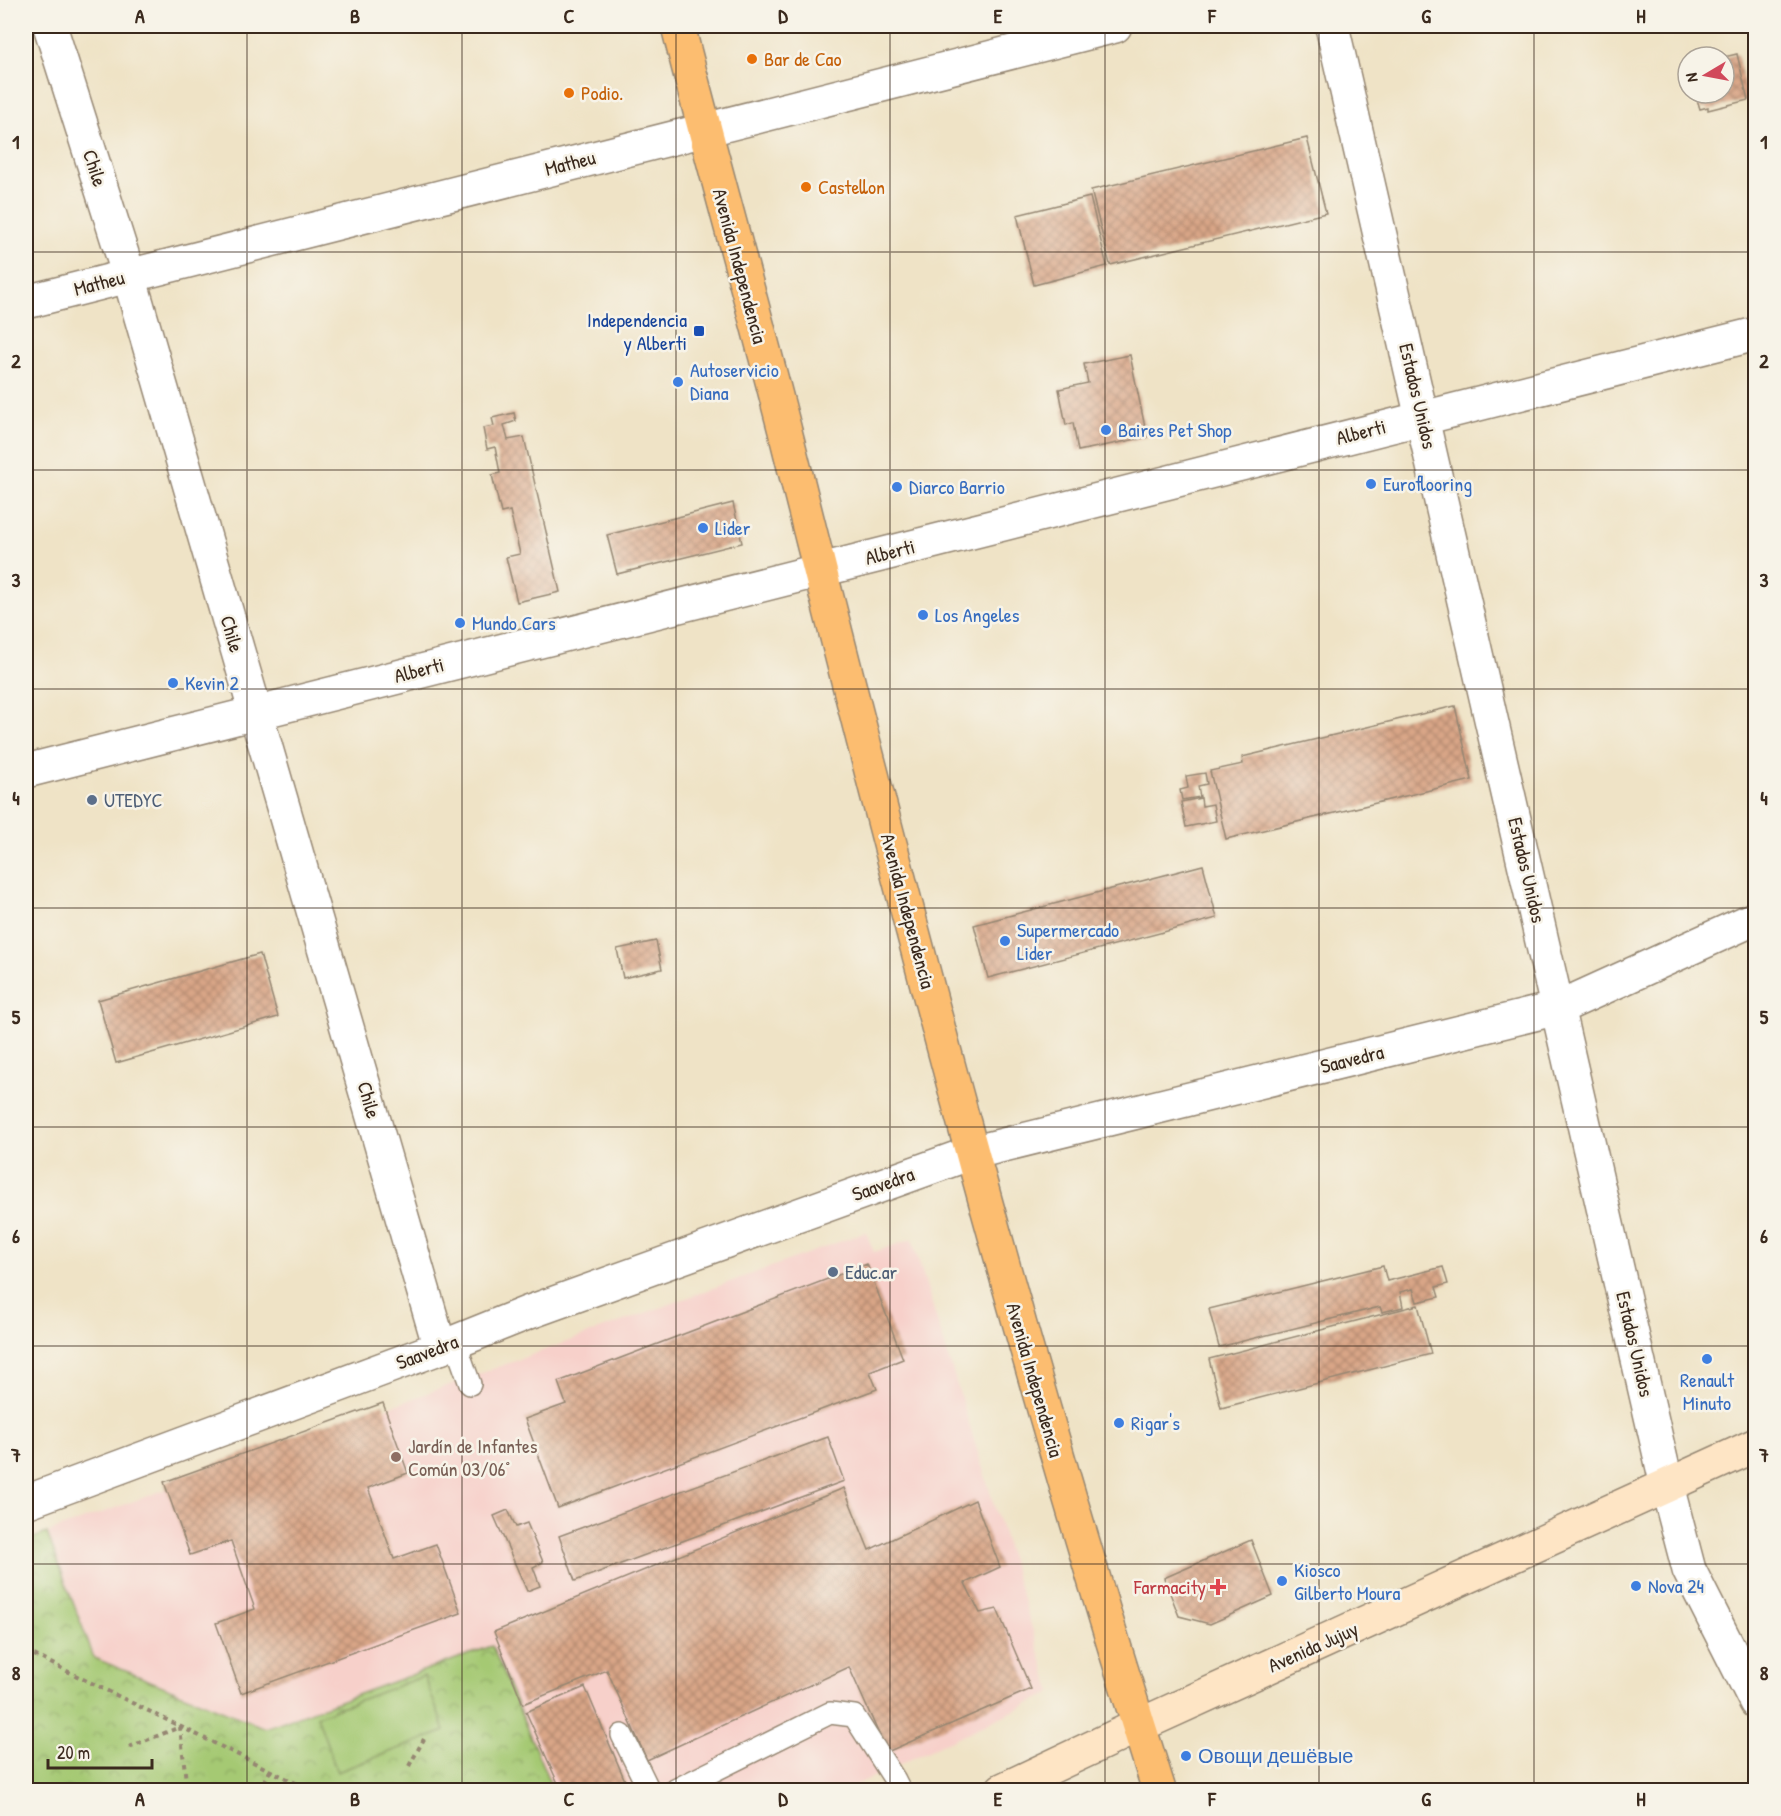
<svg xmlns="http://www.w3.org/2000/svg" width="1781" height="1816" font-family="'Patrick Hand',sans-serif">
<defs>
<pattern id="park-crowns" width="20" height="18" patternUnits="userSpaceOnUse" patternTransform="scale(1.5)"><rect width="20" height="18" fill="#a5c973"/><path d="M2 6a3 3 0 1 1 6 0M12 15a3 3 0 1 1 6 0" fill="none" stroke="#88a35e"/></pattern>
<pattern id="building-cross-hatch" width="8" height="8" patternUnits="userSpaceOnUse" patternTransform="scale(1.5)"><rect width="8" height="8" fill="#d9a687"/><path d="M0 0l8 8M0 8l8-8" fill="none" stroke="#b1876e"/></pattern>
</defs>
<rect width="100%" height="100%" fill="#f7f3e8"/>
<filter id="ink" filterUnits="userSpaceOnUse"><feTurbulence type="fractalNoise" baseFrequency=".0167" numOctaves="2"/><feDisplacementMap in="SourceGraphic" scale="12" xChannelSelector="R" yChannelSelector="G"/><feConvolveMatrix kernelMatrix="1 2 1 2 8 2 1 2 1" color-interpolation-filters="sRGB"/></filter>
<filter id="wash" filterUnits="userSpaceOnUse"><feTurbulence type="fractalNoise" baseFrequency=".008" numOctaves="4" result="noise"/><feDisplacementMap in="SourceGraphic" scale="24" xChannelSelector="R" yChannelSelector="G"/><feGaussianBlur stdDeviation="1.35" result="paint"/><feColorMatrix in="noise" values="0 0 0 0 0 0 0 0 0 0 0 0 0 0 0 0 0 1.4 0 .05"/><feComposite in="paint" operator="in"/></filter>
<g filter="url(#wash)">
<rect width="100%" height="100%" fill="#efe3c6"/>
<polygon fill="#f7d0ca" points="866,1232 874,1252 912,1239 1052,1693 845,1790 553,1790 492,1647 265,1728 94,1658 47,1533"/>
<polygon fill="url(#park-crowns)" stroke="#707a48" stroke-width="1.5" points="47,1533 94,1658 265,1728 492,1646 553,1790 26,1790 26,1541"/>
<polygon fill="#a5c973" stroke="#707a48" stroke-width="1.5" points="424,1676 445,1731 337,1772 317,1716"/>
<g id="blocks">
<g fill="url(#building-cross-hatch)">
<polygon points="1737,54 1748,100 1708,110 1708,107 1700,109 1696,96 1704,94 1704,93 1724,93 1724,57"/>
<polygon points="1307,138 1326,213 1110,265 1091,190"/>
<polygon points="1090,197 1107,266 1034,285 1017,215"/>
<polygon points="1130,355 1147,437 1078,451 1073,423 1066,425 1059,389 1088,383 1084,364"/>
<polygon points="514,413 516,421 504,425 508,440 524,437 560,592 517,602 506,557 520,554 510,511 501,513 492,475 500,473 495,447 487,449 483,428 494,426 492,418"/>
<polygon points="733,503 742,543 617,574 607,535"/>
<polygon points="1455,706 1472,780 1226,839 1210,771 1243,764 1242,757"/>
<polygon points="1205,773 1207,784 1198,786 1200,797 1182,800 1180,790 1188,788 1186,776"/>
<polygon points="1201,798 1202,806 1213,804 1216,821 1186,827 1181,802"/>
<polygon points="1203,865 1217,918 988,978 974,925"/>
<polygon points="656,941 662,969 623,978 617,949"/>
<polygon points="260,954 278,1017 116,1063 98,1000"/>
<polygon points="867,1264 903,1359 870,1372 877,1389 558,1508 525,1419 566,1404 558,1382"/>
<polygon points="1383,1266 1387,1281 1443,1267 1448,1284 1436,1287 1439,1297 1417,1302 1413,1289 1400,1292 1403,1307 1382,1312 1380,1307 1219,1347 1209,1309"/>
<polygon points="1418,1305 1431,1354 1221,1408 1209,1359"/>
<polygon points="383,1403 408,1473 368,1488 394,1559 436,1544 461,1613 241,1693 216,1623 255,1609 231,1541 190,1555 164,1482"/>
<polygon points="828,1437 844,1481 575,1581 559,1536"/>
<polygon points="844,1488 869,1550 975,1500 1000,1567 965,1583 980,1613 997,1609 1031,1689 887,1752 849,1667 647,1760 607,1670 523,1704 494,1632"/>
<polygon points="508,1510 516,1527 527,1523 543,1562 533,1567 540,1586 527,1591 494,1516"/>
<polygon points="1251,1540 1273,1596 1210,1624 1179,1616 1164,1578"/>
<polygon points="585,1687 629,1790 561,1790 526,1712"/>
</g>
</g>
</g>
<g filter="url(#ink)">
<use href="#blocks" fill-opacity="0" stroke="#958672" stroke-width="1.5"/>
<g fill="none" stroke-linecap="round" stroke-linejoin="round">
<defs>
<g id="lane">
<polyline points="455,1342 470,1384"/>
<polyline points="622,1735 649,1790"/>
<polyline points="675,1790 830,1713 854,1716 895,1780 900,1790"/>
</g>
<g id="street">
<polyline points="50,26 129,276 440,1348"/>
<polyline points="1332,26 1667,1486 1689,1570 1756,1702"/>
<polyline points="26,302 1115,26"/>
<path d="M 26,771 C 320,694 616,621 912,547 C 1193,476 1474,403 1756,334"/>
<polyline points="26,1502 455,1342 527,1313 971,1153 1558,1008 1756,918"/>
</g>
<polyline id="secondary" points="1002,1790 1138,1726 1756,1445"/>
<path id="primary" d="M 678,26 C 713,165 753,304 788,443 C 901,895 1018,1346 1159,1790"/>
</defs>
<use href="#lane" stroke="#958672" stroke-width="24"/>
<use href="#street" stroke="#958672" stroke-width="36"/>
<use href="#secondary" stroke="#958672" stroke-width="36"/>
<use href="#primary" stroke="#958672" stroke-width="36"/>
<g stroke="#958672" stroke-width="4" stroke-dasharray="4.5 4.5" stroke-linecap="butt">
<polyline points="26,1651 310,1790"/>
<polyline points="129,1747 180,1727 187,1790"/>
<polyline points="409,1766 424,1739"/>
<polyline points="260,1790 270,1771"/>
</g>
<use href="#lane" stroke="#fff" stroke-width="21"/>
<use href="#street" stroke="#fff" stroke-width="33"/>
<use href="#secondary" stroke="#fee5c5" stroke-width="33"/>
<use href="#primary" stroke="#fcbd6f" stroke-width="33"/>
</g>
</g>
<path fill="none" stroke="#3b2a1e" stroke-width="1.5" stroke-opacity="0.55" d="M 247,26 L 247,1790M 462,26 L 462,1790M 676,26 L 676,1790M 890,26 L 890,1790M 1105,26 L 1105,1790M 1319,26 L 1319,1790M 1534,26 L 1534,1790M 26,252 L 1756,252M 26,470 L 1756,470M 26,689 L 1756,689M 26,908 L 1756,908M 26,1127 L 1756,1127M 26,1346 L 1756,1346M 26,1564 L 1756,1564"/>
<g fill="#e8710a" stroke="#f7f3e8" stroke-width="2">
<circle cx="752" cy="59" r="6"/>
<circle cx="569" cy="93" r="6"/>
<circle cx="806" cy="187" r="6"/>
</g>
<rect fill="#1a4fb4" stroke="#f7f3e8" stroke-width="2" x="693" y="325" width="12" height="12" rx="3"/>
<g fill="#3f7fe0" stroke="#f7f3e8" stroke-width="2">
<circle cx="678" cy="382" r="6"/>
<circle cx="1106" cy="430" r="6"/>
<circle cx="1371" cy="484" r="6"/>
<circle cx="897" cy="487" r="6"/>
<circle cx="703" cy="528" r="6"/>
<circle cx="923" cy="615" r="6"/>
<circle cx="460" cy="623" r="6"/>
<circle cx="173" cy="683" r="6"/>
<circle cx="1005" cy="941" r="6"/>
<circle cx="1707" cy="1359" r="6"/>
<circle cx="1119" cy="1423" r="6"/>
<circle cx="1282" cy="1581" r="6"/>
<circle cx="1636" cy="1586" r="6"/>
<circle cx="1186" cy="1756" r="6"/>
</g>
<g fill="#5c6f8a" stroke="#f7f3e8" stroke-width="2">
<circle cx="92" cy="800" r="6"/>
<circle cx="833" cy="1272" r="6"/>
</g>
<circle fill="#8d6e63" stroke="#f7f3e8" stroke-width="2" cx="396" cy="1457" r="6"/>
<path fill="#e0444e" stroke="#f7f3e8" stroke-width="2" d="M1215 1578h6v6h6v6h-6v6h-6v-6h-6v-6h6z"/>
<g text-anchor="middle" stroke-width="5" stroke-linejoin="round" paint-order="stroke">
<g font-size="20" fill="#c56008" stroke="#f7f3e8" text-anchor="start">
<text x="764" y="66">Bar de Cao</text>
<text x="581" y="100">Podio.</text>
<text x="818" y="194">Castellon</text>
</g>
<g font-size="20" fill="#3b2a1e" stroke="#f7f3e8">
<text transform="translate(570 163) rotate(-14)" y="7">Matheu</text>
<text transform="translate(95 168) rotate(72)" y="7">Chile</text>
<text transform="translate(740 266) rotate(75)" y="7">Avenida Independencia</text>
<text transform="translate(99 283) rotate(-14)" y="7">Matheu</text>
<text transform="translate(1418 396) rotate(77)" y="7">Estados Unidos</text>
<text transform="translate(1361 432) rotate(-14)" y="7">Alberti</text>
<text transform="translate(890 552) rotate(-14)" y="7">Alberti</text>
<text transform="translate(232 634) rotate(74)" y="7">Chile</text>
<text transform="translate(419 670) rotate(-14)" y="7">Alberti</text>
<text transform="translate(1527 870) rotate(77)" y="7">Estados Unidos</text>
<text transform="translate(908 911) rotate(75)" y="7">Avenida Independencia</text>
<text transform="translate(1352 1059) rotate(-14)" y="7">Saavedra</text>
<text transform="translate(369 1100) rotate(74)" y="7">Chile</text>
<text transform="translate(883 1184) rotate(-20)" y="7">Saavedra</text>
<text transform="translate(1635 1344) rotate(77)" y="7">Estados Unidos</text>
<text transform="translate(427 1352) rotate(-21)" y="7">Saavedra</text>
<text transform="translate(1035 1380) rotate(74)" y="7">Avenida Independencia</text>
<text transform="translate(1313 1647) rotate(-24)" y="7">Avenida Jujuy</text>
</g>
<g font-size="20" fill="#164399" stroke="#f7f3e8" text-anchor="end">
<text x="687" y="327">Independencia<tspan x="687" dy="23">y Alberti</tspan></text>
</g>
<g font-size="20" fill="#366cbe" stroke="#f7f3e8" text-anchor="start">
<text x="690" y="377">Autoservicio<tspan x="690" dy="23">Diana</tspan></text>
<text x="1118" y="437">Baires Pet Shop</text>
<text x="1383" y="491">Euroflooring</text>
<text x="909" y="494">Diarco Barrio</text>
<text x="715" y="535">Lider</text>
<text x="935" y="622">Los Angeles</text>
<text x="472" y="630">Mundo Cars</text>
<text x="185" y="690">Kevin 2</text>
<text x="1017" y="937">Supermercado<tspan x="1017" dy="23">Lider</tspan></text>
<text x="1707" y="1387" text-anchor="middle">Renault<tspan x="1707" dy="23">Minuto</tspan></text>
<text x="1131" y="1430">Rigar's</text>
<text x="1294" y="1577">Kiosco<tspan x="1294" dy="23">Gilberto Moura</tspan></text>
<text x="1648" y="1593">Nova 24</text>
<text x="1198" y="1763">Овощи дешёвые</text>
</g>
<g font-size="20" fill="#4e5e75" stroke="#f7f3e8" text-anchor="start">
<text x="104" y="807">UTEDYC</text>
<text x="845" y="1279">Educ.ar</text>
</g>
<g font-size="20" fill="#785e54" stroke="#f7f3e8" text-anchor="start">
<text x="408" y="1453">Jardín de Infantes<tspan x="408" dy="23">Común 03/06°</tspan></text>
</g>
<g font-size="20" fill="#be3a42" stroke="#f7f3e8" text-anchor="end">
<text x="1206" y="1594">Farmacity</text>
</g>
</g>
<rect width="1781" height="1816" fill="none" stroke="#f7f3e8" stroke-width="66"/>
<g transform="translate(1706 75) rotate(260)"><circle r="28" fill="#f7f3e8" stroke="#aca397" stroke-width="1.5"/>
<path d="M0-4.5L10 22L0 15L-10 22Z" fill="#d1495b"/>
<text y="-9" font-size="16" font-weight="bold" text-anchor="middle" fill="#3b2a1e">N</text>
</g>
<path d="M48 1759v9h104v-9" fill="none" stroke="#3b2a1e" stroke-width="3"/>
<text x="57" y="1759" font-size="18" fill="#3b2a1e" stroke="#f7f3e8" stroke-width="4.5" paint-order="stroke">20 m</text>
<rect x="33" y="33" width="1715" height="1750" fill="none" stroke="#3b2a1e" stroke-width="2"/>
<g font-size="20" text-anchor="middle" font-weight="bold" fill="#3b2a1e">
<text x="140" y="23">A</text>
<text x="355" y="23">B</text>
<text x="569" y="23">C</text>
<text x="783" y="23">D</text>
<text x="998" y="23">E</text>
<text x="1212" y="23">F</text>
<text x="1426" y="23">G</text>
<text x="1641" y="23">H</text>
<text x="16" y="149">1</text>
<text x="1764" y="149">1</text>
<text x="16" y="368">2</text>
<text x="1764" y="368">2</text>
<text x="16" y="587">3</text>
<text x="1764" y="587">3</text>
<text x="16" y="805">4</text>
<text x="1764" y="805">4</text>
<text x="16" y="1024">5</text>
<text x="1764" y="1024">5</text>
<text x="16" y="1243">6</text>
<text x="1764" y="1243">6</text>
<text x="16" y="1462">7</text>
<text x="1764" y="1462">7</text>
<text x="16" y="1680">8</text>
<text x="1764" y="1680">8</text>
<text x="140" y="1806">A</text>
<text x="355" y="1806">B</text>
<text x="569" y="1806">C</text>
<text x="783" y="1806">D</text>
<text x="998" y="1806">E</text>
<text x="1212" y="1806">F</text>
<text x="1426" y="1806">G</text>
<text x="1641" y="1806">H</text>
</g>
</svg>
